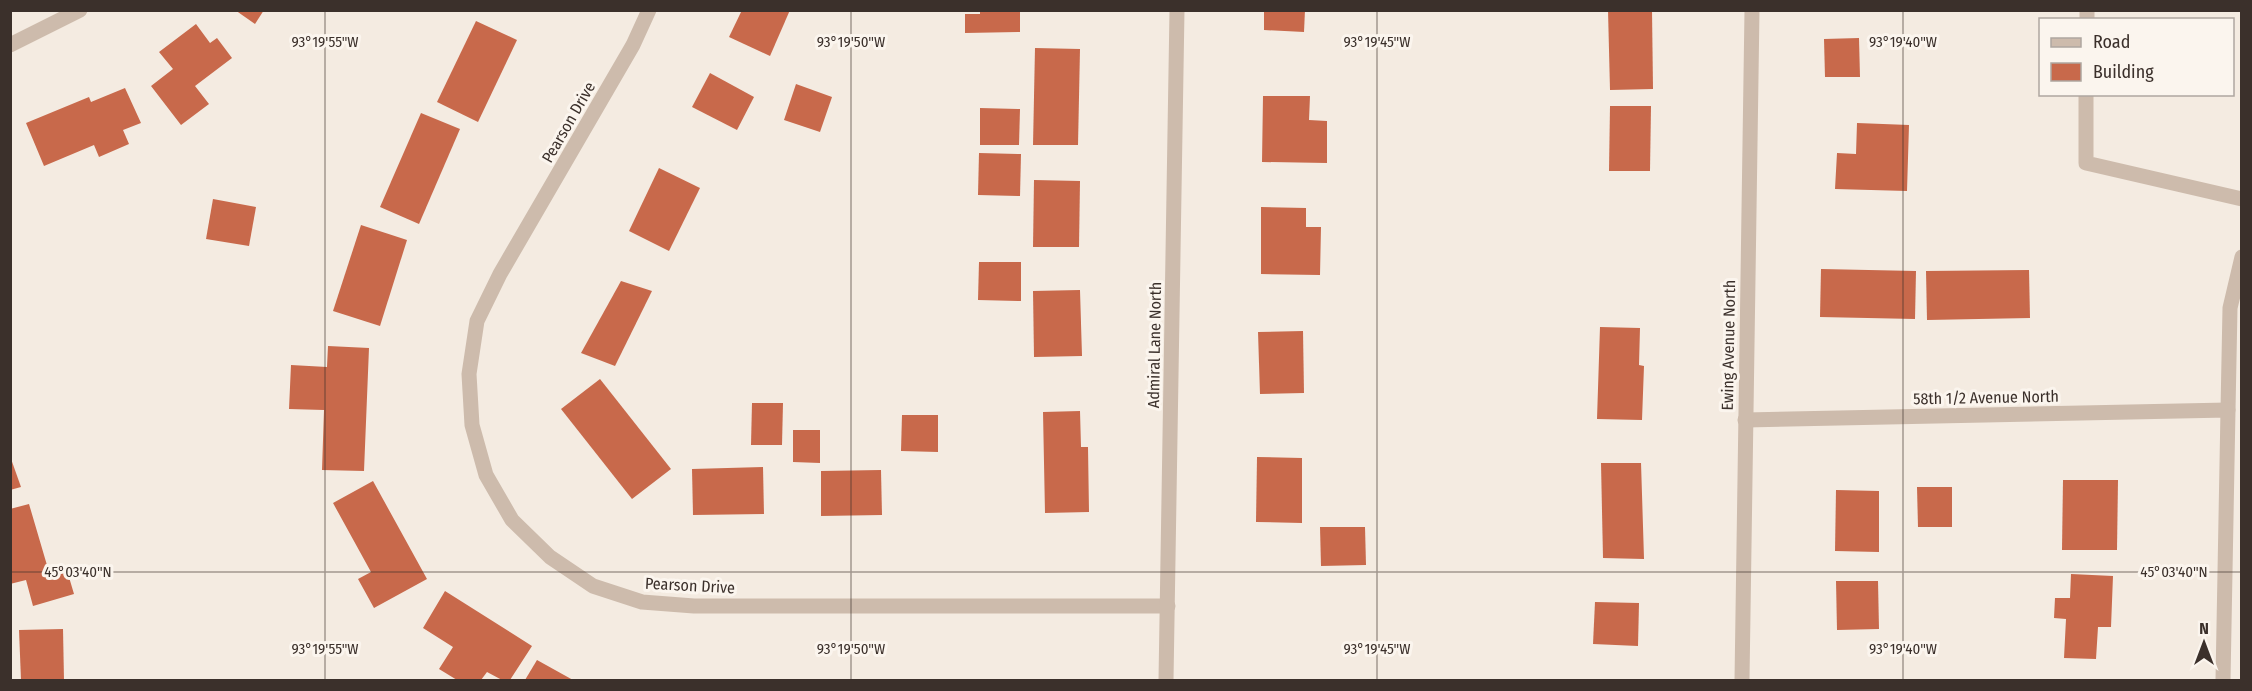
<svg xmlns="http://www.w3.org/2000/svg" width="2252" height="691" font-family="'Fira Sans Condensed',sans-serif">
<rect width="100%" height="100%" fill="#f4ebe1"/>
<g fill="#c8694b">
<polygon points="235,10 264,10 255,24"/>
<polygon points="742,10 790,10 770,56 729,37"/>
<polygon points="980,10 1020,10 1020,32 965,33 965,14 980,14"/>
<polygon points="1264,10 1305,10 1304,32 1264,30"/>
<polygon points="1608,10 1652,10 1653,89 1610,90"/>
<polygon points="476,21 517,40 478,122 437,102"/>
<polygon points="196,24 210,43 217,38 232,58 195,86 209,104 181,125 151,86 173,69 159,52"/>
<polygon points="1859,38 1860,77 1825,77 1824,39"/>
<polygon points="1035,48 1080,49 1078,145 1033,145"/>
<polygon points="710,73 754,97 737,130 692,107"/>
<polygon points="796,84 832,97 820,132 784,120"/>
<polygon points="125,88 141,123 123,130 129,144 99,157 94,145 44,166 26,123 89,97 91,102"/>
<polygon points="1263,96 1310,96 1309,120 1327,121 1327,163 1262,162"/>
<polygon points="1610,106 1651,106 1650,171 1609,171"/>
<polygon points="980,108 1020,109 1019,145 980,145"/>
<polygon points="421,113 460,129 419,224 380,207"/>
<polygon points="1857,123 1909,125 1907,191 1835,189 1837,153 1856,154"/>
<polygon points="979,153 1021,154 1020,196 978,195"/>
<polygon points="659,168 700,188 669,251 629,231"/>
<polygon points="1034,180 1080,181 1079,247 1033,247"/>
<polygon points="213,199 256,207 249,246 206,239"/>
<polygon points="1261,207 1306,208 1306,227 1321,227 1320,275 1261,274"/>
<polygon points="361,225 407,240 380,326 333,311"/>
<polygon points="979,262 1021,262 1021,301 978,300"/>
<polygon points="1821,269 1916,271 1915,319 1820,317"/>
<polygon points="2029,270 2030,318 1927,320 1926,271"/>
<polygon points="621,281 652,291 615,366 581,353"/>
<polygon points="1080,290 1082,356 1034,357 1033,291"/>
<polygon points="1600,327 1640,328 1639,365 1644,366 1642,420 1597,419"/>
<polygon points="1303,331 1304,393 1260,394 1258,332"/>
<polygon points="328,346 369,348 364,471 322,470 324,410 289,409 291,365 327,367"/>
<polygon points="600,379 671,469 632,499 561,409"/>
<polygon points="752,403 783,403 782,445 751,445"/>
<polygon points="1080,411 1081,447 1088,447 1089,512 1045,513 1043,412"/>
<polygon points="902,415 938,415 938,452 901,451"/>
<polygon points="793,430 820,430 820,463 793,462"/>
<polygon points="10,456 21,487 10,490"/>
<polygon points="1257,457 1302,458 1302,523 1256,522"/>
<polygon points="1601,463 1641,463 1644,559 1603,558"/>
<polygon points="763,467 764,514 693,515 692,469"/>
<polygon points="881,470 882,515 821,516 821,471"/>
<polygon points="2063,480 2118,480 2117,550 2062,550"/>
<polygon points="373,481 427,579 374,608 358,579 371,572 333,503"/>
<polygon points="1917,487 1952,487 1952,527 1918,527"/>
<polygon points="1836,490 1879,491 1879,552 1835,551"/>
<polygon points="29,504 49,572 66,567 74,594 33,606 26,580 10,584 10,509"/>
<polygon points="1320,527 1365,527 1366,565 1321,566"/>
<polygon points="2071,574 2113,576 2111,627 2098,627 2096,659 2064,658 2066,619 2054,618 2055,598 2070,598"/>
<polygon points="1836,581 1878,581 1879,629 1837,630"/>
<polygon points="445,591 532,646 510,680 502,680 487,672 481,680 457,680 439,669 453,647 423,628"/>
<polygon points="1595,602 1639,603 1638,646 1593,644"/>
<polygon points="63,629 64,680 21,680 19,630"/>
<polygon points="537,660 573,680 525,680"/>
</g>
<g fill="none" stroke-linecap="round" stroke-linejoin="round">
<g stroke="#cdbbac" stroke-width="15">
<polyline points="2087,20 2087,10"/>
<polyline points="2086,94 2086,163 2242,199"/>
<polyline points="2228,410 2230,308 2242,257"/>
</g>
<g stroke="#cdbbac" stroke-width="15">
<polyline points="649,10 633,45 500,274 477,321 469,374 472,425 486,475 512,520 550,557 593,586 642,602 694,606 1168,606"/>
<polyline points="10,45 80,10"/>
<polyline points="1745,420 2228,410 2223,680"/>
<polyline points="1166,680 1177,10"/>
<polyline points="1742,680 1752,10"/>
</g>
</g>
<path fill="none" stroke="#3b302b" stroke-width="1.5" stroke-opacity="0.45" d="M 325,10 L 325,680M 851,10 L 851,680M 1377,10 L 1377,680M 1903,10 L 1903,680M 10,572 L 2242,572"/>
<g text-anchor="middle" stroke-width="6" stroke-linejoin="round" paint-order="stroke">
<g font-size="16" fill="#3b302b" stroke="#fbf5ee">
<text transform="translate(568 122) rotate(-60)" y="6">Pearson Drive</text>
<text transform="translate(1154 345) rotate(-89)" y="6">Admiral Lane North</text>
<text transform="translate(1728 345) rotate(-89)" y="6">Ewing Avenue North</text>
<text transform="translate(1986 397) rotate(-1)" y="6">58th 1/2 Avenue North</text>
<text transform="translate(690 585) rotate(3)" y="6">Pearson Drive</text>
</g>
</g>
<g font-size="15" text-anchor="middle" fill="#3b302b" stroke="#fbf5ee" stroke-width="6" stroke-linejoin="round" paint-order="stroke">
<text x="325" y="47">93°19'55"W</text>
<text x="851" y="47">93°19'50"W</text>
<text x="1377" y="47">93°19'45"W</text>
<text x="1903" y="47">93°19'40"W</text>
<text x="78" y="577">45°03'40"N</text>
<text x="2174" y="577">45°03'40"N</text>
<text x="325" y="654">93°19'55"W</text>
<text x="851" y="654">93°19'50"W</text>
<text x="1377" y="654">93°19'45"W</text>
<text x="1903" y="654">93°19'40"W</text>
</g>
<rect width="2252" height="691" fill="none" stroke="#3b302b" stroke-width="24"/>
<rect x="2039" y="18" width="195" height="78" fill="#fbf5ee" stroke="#aea6a0" stroke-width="1.5"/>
<rect x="2051" y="38" width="30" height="9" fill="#cdbbac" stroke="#aea6a0" stroke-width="1.5"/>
<text x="2093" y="48" font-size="18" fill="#3b302b">Road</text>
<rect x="2051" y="63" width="30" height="18" fill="#c8694b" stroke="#aea6a0" stroke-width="1.5"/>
<text x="2093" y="78" font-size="18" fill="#3b302b">Building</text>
<g transform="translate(2204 643)" stroke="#fbf5ee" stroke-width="4.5" paint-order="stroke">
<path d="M0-4.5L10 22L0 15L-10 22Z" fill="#3b302b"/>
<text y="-9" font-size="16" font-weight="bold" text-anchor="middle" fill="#3b302b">N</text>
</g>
</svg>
